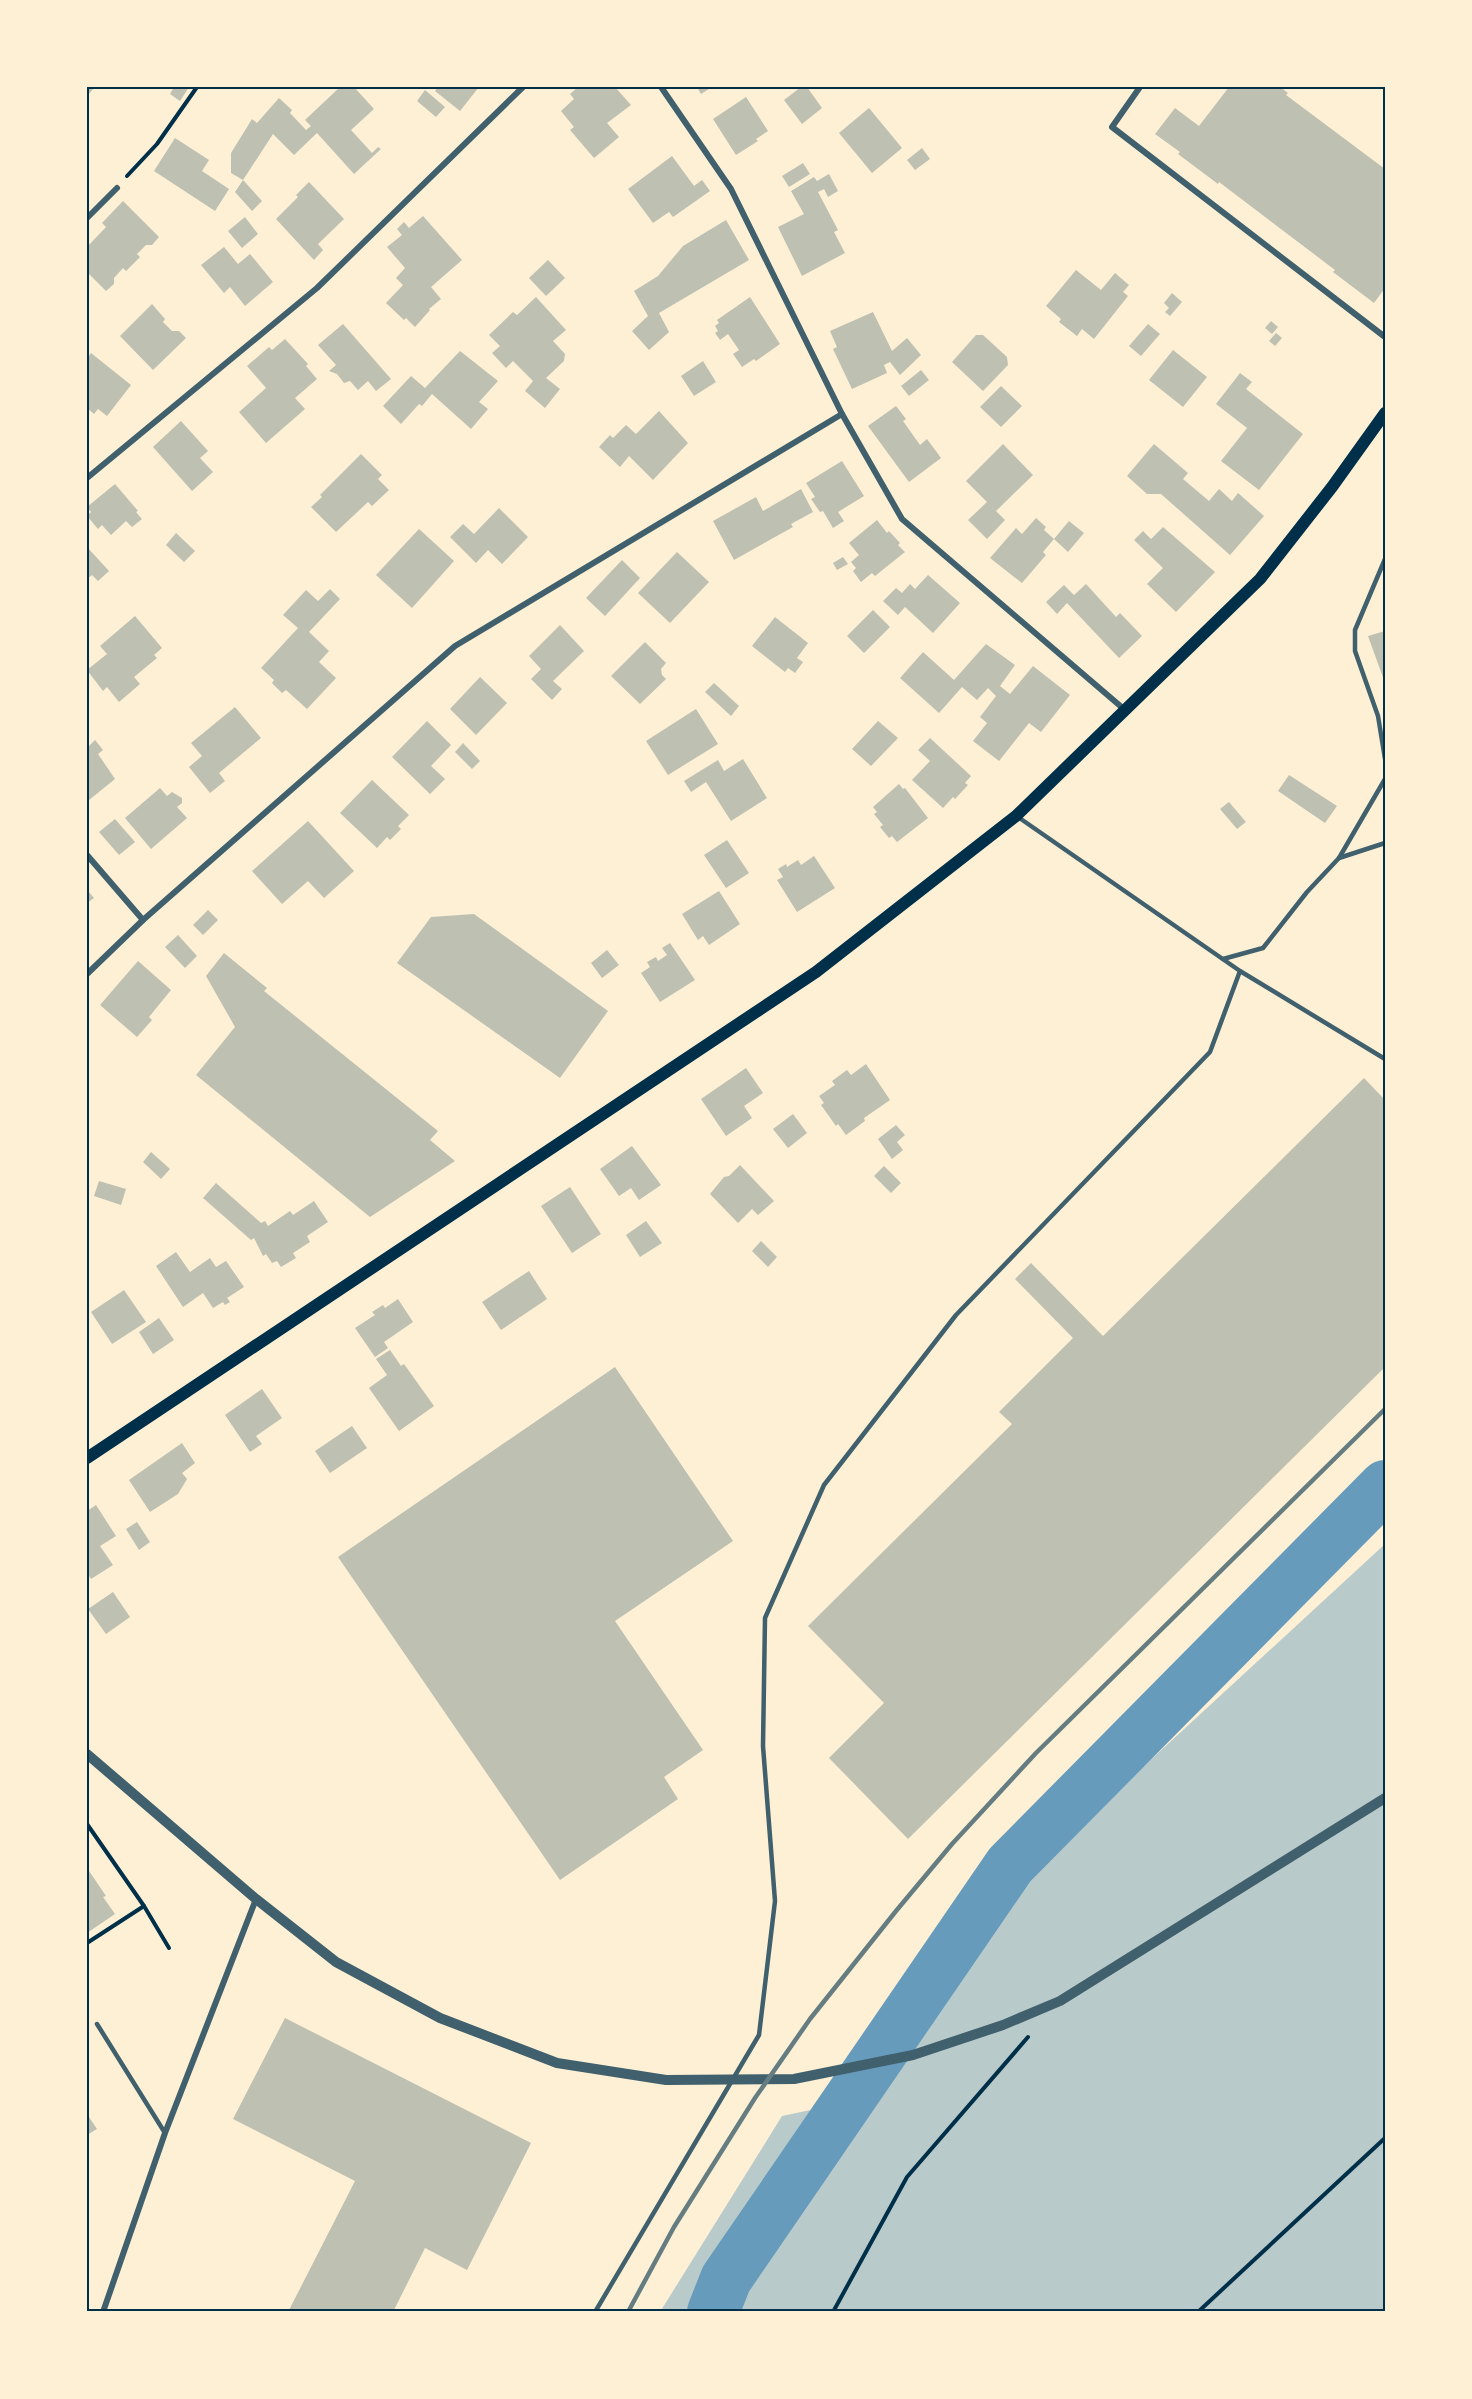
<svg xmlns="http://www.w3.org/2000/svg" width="1472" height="2399" font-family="Roboto,sans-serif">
<rect width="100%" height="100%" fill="#fdf0d5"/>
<polygon fill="#b9caca" points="1385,1544 1385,2312 660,2312 782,2116 863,2099 1030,1871"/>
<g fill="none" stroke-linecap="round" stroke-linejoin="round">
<polyline stroke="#669bbc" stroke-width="52" points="713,2312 726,2279 1010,1865 1385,1486"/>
</g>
<g fill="#bec0b2">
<polygon points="87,87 95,87 87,96"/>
<polygon points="174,87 189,87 180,101 170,94"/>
<polygon points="340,87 354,87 374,109 351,130 372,153 378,147 381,149 354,174 317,133 294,155 273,134 243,180 262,201 252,211 235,192 243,180 231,173 231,153 252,119 257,123 279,98 292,110 290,113 306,130 311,126 305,120"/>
<polygon points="438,87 479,87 460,111 435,91"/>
<polygon points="578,87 615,87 631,105 607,123 619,137 594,158 570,130 574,127 561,111 574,99 570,94"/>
<polygon points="697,87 712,87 701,94"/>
<polygon points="801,87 807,87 822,108 802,124 784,100"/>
<polygon points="1229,87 1280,87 1288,93 1286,95 1385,169 1385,288 1374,303 1333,272 1335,270 1219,182 1218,184 1178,154 1180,152 1155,134 1175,108 1199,126"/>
<polygon points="425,90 445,107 436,117 417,101"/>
<polygon points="746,97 768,131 756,139 758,141 736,155 713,119"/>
<polygon points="869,108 902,148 872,173 839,133"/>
<polygon points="175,138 209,160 202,171 229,189 215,211 154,171"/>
<polygon points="922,148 930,159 915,170 907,160"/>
<polygon points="672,156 694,186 702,180 710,191 673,217 669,212 653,223 628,189"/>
<polygon points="803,163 810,174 789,187 782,176"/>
<polygon points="829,174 838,191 828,197 824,189 818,192 838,230 834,232 845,253 802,276 778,227 804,214 791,191 814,177 817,181"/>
<polygon points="309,182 344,219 318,244 323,250 314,260 276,219 298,197 296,195"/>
<polygon points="123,201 159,237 152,245 146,245 137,254 140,257 126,271 123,268 114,278 114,284 106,291 87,272 87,247 106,227 102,223"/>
<polygon points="423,216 462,260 431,287 441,299 429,309 430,310 415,327 406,318 404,320 386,303 403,285 396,278 405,268 387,247 402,235 397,229 404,222 409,228"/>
<polygon points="245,217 258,234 242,248 228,231"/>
<polygon points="726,220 749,260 659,313 669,332 649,350 632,331 648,316 634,291 658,276 683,246"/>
<polygon points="224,247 238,264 250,254 273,282 245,306 230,287 224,293 201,265"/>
<polygon points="548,260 565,278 546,296 529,278"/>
<polygon points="1076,270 1101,290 1115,273 1129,285 1123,292 1128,296 1094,339 1082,329 1077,336 1059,322 1061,319 1046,306"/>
<polygon points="1172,293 1182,302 1170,316 1165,312 1169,308 1164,303"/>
<polygon points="536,297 566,330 553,341 565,354 564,361 546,378 560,389 545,408 525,391 533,381 513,361 506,368 492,353 500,346 489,335 513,312 517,315"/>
<polygon points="750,297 780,344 756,361 754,359 742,367 733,354 739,350 728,334 720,340 715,333 718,331 715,326 719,323 717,320"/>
<polygon points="152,304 165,319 163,322 172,331 179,331 186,338 153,370 120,336"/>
<polygon points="873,312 892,351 907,338 921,355 900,375 890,362 884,365 887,373 852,389 833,349 837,347 830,331"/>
<polygon points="1271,321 1278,327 1272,334 1265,328"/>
<polygon points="343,324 391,379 376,391 368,381 358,390 350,381 344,383 337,374 329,371 336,365 318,345"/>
<polygon points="1148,324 1160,334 1141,356 1129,346"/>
<polygon points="1276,333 1282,338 1275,346 1269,341"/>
<polygon points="976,335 983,335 1007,357 1008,365 983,391 952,362"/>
<polygon points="285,339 308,364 306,366 317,379 295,398 305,409 266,443 239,412 266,388 247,366 269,347 272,350"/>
<polygon points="1173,350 1207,377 1183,407 1149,380"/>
<polygon points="460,351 498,381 479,402 488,409 471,429 432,394 422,406 419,404 401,424 383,406 411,376 425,388"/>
<polygon points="91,353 131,385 107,416 98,409 94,414 87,408 87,359"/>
<polygon points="703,361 716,382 694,396 681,376"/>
<polygon points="921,370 929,380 909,396 901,386"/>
<polygon points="1240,373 1252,382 1246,389 1303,434 1259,490 1221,461 1247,428 1216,404"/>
<polygon points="1001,386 1022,406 1001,427 980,407"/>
<polygon points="896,406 906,419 903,421 920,445 927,439 941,458 909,482 868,426"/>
<polygon points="659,411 688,443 653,480 629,456 620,467 599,447 610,435 613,438 626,425 636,434"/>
<polygon points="181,421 208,451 200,458 213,472 192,491 153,447"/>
<polygon points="1003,444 1033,475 996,511 1005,520 987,539 968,520 987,502 966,481"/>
<polygon points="1154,444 1188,473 1183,479 1209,501 1219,489 1232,501 1238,493 1264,516 1230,555 1161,494 1147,494 1127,476"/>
<polygon points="361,454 382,475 378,479 389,490 372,506 368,502 336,532 311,507 322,497 320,495"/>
<polygon points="842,461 864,496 838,512 844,521 833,528 823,511 820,512 811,499 815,497 806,483"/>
<polygon points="115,484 138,511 136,512 142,519 132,527 126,521 111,535 102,525 98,529 87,516 91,512 87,507"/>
<polygon points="801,489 813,512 791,524 793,527 734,560 713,521 756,497 763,511"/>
<polygon points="499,508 528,537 502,564 488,550 476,563 450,537 463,524 474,534"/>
<polygon points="1036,518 1046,527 1044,530 1054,539 1069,521 1084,533 1068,552 1054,539 1043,552 1046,555 1022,583 990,558 1016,528 1022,534"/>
<polygon points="877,520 887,533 889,531 900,543 898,545 905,552 875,576 872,573 861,582 853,571 856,568 851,562 859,555 849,543"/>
<polygon points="1163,527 1215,572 1176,612 1147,584 1163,568 1134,540 1143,531 1151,539"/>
<polygon points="419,529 454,561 412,608 376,575"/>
<polygon points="176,533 195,551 184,562 166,545"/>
<polygon points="87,547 109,571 98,581 92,575 87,579"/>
<polygon points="677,552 709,582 670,623 638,593"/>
<polygon points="843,557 848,564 837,570 833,563"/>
<polygon points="622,560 640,578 605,616 586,598"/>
<polygon points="928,575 960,603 933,633 905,607 898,615 883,601 896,588 902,593 910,584 915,589"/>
<polygon points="1086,584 1116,617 1120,613 1142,636 1119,658 1067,603 1057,614 1046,602 1064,585 1074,595"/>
<polygon points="330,589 340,599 309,632 329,651 319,662 336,678 307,709 286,690 282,693 272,683 274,680 261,668 298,628 283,615 306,590 318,601"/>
<polygon points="873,610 890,627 864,653 847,636"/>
<polygon points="135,616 162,648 154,655 157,658 134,677 140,684 119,702 107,687 103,691 87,670 107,654 100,646"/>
<polygon points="775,617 808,643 797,658 803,662 795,673 788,668 785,672 752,646"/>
<polygon points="560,625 584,651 553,681 562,689 552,700 531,679 541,669 529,656"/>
<polygon points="1385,631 1385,683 1368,636"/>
<polygon points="645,642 666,663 661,669 662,675 666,679 640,704 611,676"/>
<polygon points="986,644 1015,665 1000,686 1010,694 1033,666 1070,695 1041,732 1029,723 999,761 973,741 987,723 980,717 996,696 988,688 977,700 962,687 939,713 900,678 923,652 954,680"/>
<polygon points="480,677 507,703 476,735 450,709"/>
<polygon points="714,683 739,706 731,716 705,692"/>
<polygon points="235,707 261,738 219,773 225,781 210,793 189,767 202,756 191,743"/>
<polygon points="696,709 718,744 668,775 646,741"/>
<polygon points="427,721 451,745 431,766 445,779 430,794 392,757"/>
<polygon points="878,721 898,738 871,766 852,749"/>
<polygon points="930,738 971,776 965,783 968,785 955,799 953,797 943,808 912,780 930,761 918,750"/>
<polygon points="95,740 103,750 98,754 115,779 89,800 87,797 87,743 89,746"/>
<polygon points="463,743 480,761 472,769 455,752"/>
<polygon points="743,759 767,798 731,821 706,782 691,792 684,781 718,760 724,771"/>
<polygon points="1289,775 1337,806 1325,823 1278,791"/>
<polygon points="372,780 409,815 398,826 401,829 390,840 387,837 377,848 340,813"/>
<polygon points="899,784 903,789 905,788 928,818 897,842 892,836 889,838 880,827 883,825 874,814 877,812 873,807"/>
<polygon points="160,788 167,796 172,792 182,798 182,803 177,807 187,818 151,849 125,818"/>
<polygon points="1229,802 1246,822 1237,829 1220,809"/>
<polygon points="115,819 135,842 119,855 99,832"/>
<polygon points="308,821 354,871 324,898 308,881 282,904 252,871"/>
<polygon points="727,840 749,873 726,888 704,855"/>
<polygon points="814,856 835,888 797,912 777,880 783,877 778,869 786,864 787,867 798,860 801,865"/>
<polygon points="87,890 94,898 87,903"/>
<polygon points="719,891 740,924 709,945 703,936 698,940 682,914"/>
<polygon points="208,910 218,920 203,935 193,925"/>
<polygon points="474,914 608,1011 560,1078 397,963 431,917"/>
<polygon points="178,935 197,956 185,968 165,947"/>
<polygon points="670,943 695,980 660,1002 641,973 650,967 647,962 656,957 658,961 667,955 662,948"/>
<polygon points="607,950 619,965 602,978 591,963"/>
<polygon points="224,953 267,988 264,991 438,1131 430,1140 455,1161 370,1217 196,1075 235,1027 206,976"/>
<polygon points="138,961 171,990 149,1017 152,1020 137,1037 100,1005"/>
<polygon points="866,1064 890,1100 864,1118 865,1121 846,1135 838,1124 836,1126 821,1105 824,1103 819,1096 835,1085 832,1081 847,1070 851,1075"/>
<polygon points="746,1068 763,1093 744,1106 752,1118 726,1136 701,1099"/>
<polygon points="1364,1078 1385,1100 1385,1367 908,1839 829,1758 884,1703 808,1626 1012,1424 999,1412 1073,1338 1015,1279 1031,1263 1103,1336"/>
<polygon points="793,1114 807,1133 788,1148 773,1129"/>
<polygon points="896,1125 905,1135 897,1142 903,1150 892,1159 878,1139"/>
<polygon points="632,1146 661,1185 639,1200 631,1188 619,1196 600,1169"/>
<polygon points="151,1152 170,1169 161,1179 143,1162"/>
<polygon points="740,1165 774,1201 758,1215 752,1209 738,1223 710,1194 724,1177 729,1176"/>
<polygon points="884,1166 901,1183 891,1193 874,1176"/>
<polygon points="99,1181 126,1189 121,1205 94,1196"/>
<polygon points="216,1183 261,1223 265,1221 268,1226 290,1211 293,1215 314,1201 328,1222 307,1236 310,1242 293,1253 296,1258 281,1267 277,1261 272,1263 266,1254 263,1256 254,1238 251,1240 203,1198"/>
<polygon points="570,1187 601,1234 572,1253 541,1206"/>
<polygon points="646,1221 662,1243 640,1257 626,1235"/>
<polygon points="761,1241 777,1257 768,1267 752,1251"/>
<polygon points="176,1252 190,1272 210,1258 216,1267 226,1261 244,1287 227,1298 230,1302 225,1305 223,1302 213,1308 203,1293 183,1307 156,1266"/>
<polygon points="529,1271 547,1299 501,1330 482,1302"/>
<polygon points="124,1290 146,1322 112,1344 91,1312"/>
<polygon points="398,1299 413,1322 384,1342 388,1348 375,1357 355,1328 375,1315 372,1312 383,1305 385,1308"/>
<polygon points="159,1318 174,1340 153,1354 139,1332"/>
<polygon points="390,1350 401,1366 404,1364 434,1406 399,1431 369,1388 387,1375 376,1359"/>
<polygon points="615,1367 733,1541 615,1621 703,1750 664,1777 678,1799 560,1880 338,1557"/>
<polygon points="262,1389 282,1418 256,1436 262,1444 250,1452 225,1415"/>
<polygon points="352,1426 367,1448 330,1473 315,1451"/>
<polygon points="182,1443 195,1463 182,1473 187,1479 178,1494 150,1512 129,1480"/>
<polygon points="96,1505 116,1536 100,1546 113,1565 91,1579 87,1573 87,1511"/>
<polygon points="137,1522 150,1542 139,1550 126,1529"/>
<polygon points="113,1592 130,1617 106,1634 88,1609"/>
<polygon points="87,1868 106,1896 103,1897 115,1914 87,1933"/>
<polygon points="285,2018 531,2143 467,2270 425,2248 393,2312 288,2312 355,2181 233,2119"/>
<polygon points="87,2114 97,2129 87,2135"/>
</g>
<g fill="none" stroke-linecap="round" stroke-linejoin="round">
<g stroke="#003049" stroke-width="4">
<polyline points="127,176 157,144 197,87"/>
<polyline points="87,1824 144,1906 169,1948"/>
<polyline points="87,1943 144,1906"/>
<polyline points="833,2312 907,2177 1028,2037"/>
<polyline points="1198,2312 1385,2138"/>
</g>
<g stroke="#3f606c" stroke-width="4.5">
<polyline points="1385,559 1355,630 1355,651 1378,716 1385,759"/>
<polyline points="1018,817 1240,971 1385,1059"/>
<polyline points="1339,858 1385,843"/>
<polyline points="1223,959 1263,948 1307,892 1339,858 1385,779"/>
<polyline points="97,2024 165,2133"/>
<polyline points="595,2312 759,2035 775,1901 763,1746 765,1618 824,1485 956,1315 1210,1052 1240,971"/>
</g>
<g stroke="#3f606c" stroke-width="6">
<polyline points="661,87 731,189 842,414 902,519 1125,710"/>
<polyline points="1140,87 1112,127 1385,337"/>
<polyline points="87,218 117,188"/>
<polyline points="87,478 317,288 523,87"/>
<polyline points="87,855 143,920"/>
<polyline points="87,974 143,920 455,646 842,414"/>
<polyline points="103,2312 165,2133 256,1899"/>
</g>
<polyline stroke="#3f606c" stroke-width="10" points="87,1754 256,1899 336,1962 440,2018 557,2063 666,2080 794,2079 913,2055 1003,2025 1060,2001 1385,1798"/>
<polyline stroke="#003049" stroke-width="12" points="87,1458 816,972 1016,816 1260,579 1332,487 1385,413"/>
<polyline stroke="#657d81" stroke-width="4.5" points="628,2312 674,2227 755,2098 810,2019 896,1911 952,1844 1036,1753 1385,1409"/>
</g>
<rect width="1472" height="2399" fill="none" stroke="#fdf0d5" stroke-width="177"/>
<rect x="88" y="88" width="1296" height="2222" fill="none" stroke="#003049" stroke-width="2"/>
</svg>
